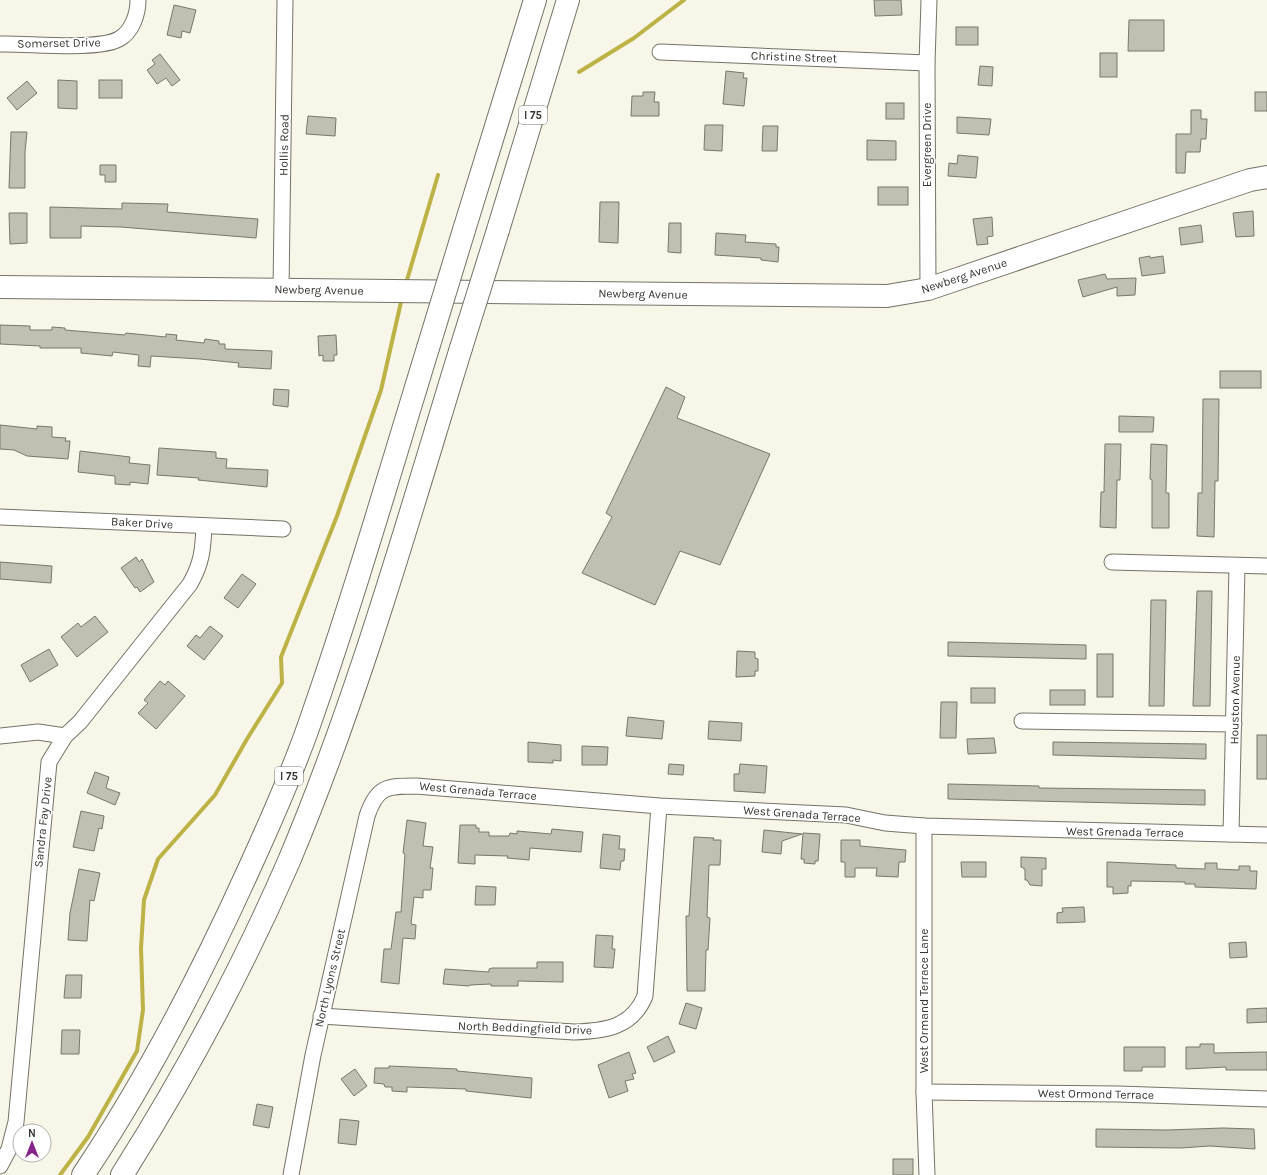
<svg xmlns="http://www.w3.org/2000/svg" width="1267" height="1175" font-family="Karla,sans-serif">
<rect width="100%" height="100%" fill="#f7f6e9"/>
<g fill="none" stroke-linecap="round" stroke-linejoin="round">
<g stroke="#bdb245" stroke-width="4">
<polyline points="579,72 634,38 684,0"/>
<polyline points="407,280 438,175"/>
<polyline points="60,1175 88,1137 137,1051 143,1010 141,948 144,900 158,859 215,795 247,739 282,683 281,657 337,516 381,390 401,302"/>
</g>
</g>
<g fill="#bfbfb2" stroke="#78776b">
<polygon points="874,0 901,0 902,15 875,16"/>
<polygon points="174,5 196,10 190,33 182,31 181,38 167,35"/>
<polygon points="1129,20 1164,20 1164,51 1128,51"/>
<rect x="956" y="27" width="22" height="18"/>
<rect x="1100" y="53" width="17" height="24"/>
<polygon points="160,54 180,80 172,86 166,78 157,84 147,70 155,64 152,60"/>
<polygon points="980,66 993,67 992,86 978,85"/>
<polygon points="726,71 744,73 743,78 747,78 744,106 723,104"/>
<polygon points="58,80 77,81 77,109 58,108"/>
<rect x="99" y="80" width="23" height="18"/>
<polygon points="27,81 37,93 17,110 7,98"/>
<polygon points="643,92 655,92 654,102 659,102 659,116 631,116 632,96 643,96"/>
<rect x="1255" y="92" width="12" height="19"/>
<rect x="886" y="103" width="18" height="16"/>
<polygon points="1191,110 1201,110 1201,119 1207,119 1206,139 1201,139 1200,152 1186,152 1185,173 1176,173 1176,134 1191,134"/>
<polygon points="308,116 336,118 335,136 306,134"/>
<polygon points="957,117 991,119 989,135 957,133"/>
<polygon points="705,125 723,125 722,151 704,150"/>
<polygon points="763,126 778,126 777,151 762,151"/>
<polygon points="11,132 27,132 25,152 25,188 9,188"/>
<polygon points="867,140 896,141 896,160 867,160"/>
<polygon points="958,155 978,157 976,178 948,176 949,163 957,164"/>
<polygon points="100,165 116,165 116,182 105,182 105,175 100,175"/>
<rect x="878" y="187" width="30" height="18"/>
<polygon points="600,202 619,202 618,243 599,242"/>
<polygon points="122,203 168,204 167,212 258,219 256,238 121,227 81,226 81,238 50,238 50,207 122,209"/>
<polygon points="1253,211 1254,236 1236,237 1233,213"/>
<polygon points="9,213 27,213 27,243 10,244"/>
<polygon points="992,217 993,236 987,237 988,244 977,245 973,219"/>
<polygon points="669,223 681,223 681,253 668,252"/>
<polygon points="1201,225 1203,242 1181,245 1179,228"/>
<polygon points="716,233 746,235 745,242 776,244 776,247 779,247 778,262 761,260 761,258 715,255"/>
<polygon points="1150,256 1150,258 1163,256 1165,273 1142,276 1139,258"/>
<polygon points="1105,274 1107,279 1136,278 1135,295 1117,296 1117,287 1083,297 1078,280"/>
<polygon points="0,325 30,326 30,330 52,330 52,327 65,328 65,330 125,335 126,333 166,337 166,334 177,335 176,340 204,343 205,339 219,341 219,344 225,344 225,349 272,351 271,369 238,367 239,363 200,359 151,356 150,367 138,366 139,355 113,352 112,356 81,353 81,348 40,348 40,346 0,344"/>
<polygon points="336,335 337,355 334,355 334,361 323,361 323,355 319,356 318,336"/>
<rect x="1220" y="371" width="41" height="17"/>
<polygon points="666,387 685,397 677,418 770,454 720,565 680,551 655,605 582,573 612,517 606,513"/>
<polygon points="274,389 289,390 288,407 273,405"/>
<polygon points="1203,399 1219,399 1218,481 1215,481 1214,537 1197,536 1198,493 1202,493"/>
<polygon points="1119,416 1154,417 1153,432 1119,432"/>
<polygon points="0,425 37,429 37,426 52,427 52,437 66,438 65,441 70,441 68,459 27,456 14,450 0,449"/>
<polygon points="1105,444 1121,444 1120,480 1117,480 1116,528 1100,527 1101,492 1104,492"/>
<polygon points="1151,444 1167,445 1166,493 1169,493 1169,528 1152,528 1152,480 1150,479"/>
<polygon points="159,448 216,452 216,458 227,459 226,468 268,470 267,487 198,480 199,478 157,475"/>
<polygon points="80,451 130,457 129,463 150,465 148,484 130,482 130,485 115,484 115,476 78,472"/>
<polygon points="136,557 139,562 142,559 154,582 140,592 137,587 135,588 121,568"/>
<polygon points="0,562 52,566 51,583 0,579"/>
<polygon points="242,574 256,584 238,608 224,598"/>
<polygon points="1197,591 1212,591 1210,706 1193,706"/>
<polygon points="1151,600 1166,600 1164,706 1149,706"/>
<polygon points="95,616 108,632 77,657 61,637 78,623 81,627"/>
<polygon points="210,626 223,636 204,660 187,646 196,635 200,638"/>
<polygon points="948,642 1086,645 1086,659 948,656"/>
<polygon points="49,649 58,665 30,682 21,665"/>
<polygon points="737,651 755,652 755,658 758,659 758,671 755,671 755,676 736,677"/>
<rect x="1097" y="654" width="16" height="43"/>
<polygon points="160,681 165,685 168,681 185,696 156,729 138,713 148,703 144,700"/>
<rect x="971" y="688" width="24" height="15"/>
<rect x="1050" y="690" width="35" height="15"/>
<polygon points="941,702 957,702 956,738 940,738"/>
<polygon points="628,717 664,721 662,739 626,736"/>
<polygon points="709,721 742,723 741,741 708,739"/>
<rect x="1257" y="735" width="10" height="44"/>
<polygon points="994,738 996,753 968,754 967,739"/>
<polygon points="528,742 561,745 561,761 553,760 553,763 528,762"/>
<polygon points="1053,742 1206,744 1206,759 1053,755"/>
<polygon points="582,746 608,747 607,765 582,765"/>
<polygon points="669,764 684,765 683,775 668,774"/>
<polygon points="740,764 767,766 765,793 734,791 734,774 739,774"/>
<polygon points="95,772 109,777 106,788 120,793 115,805 87,793"/>
<polygon points="948,784 1039,786 1039,788 1205,790 1205,805 948,799"/>
<polygon points="81,811 104,816 102,829 99,828 94,851 73,847"/>
<polygon points="407,820 426,823 423,846 433,847 430,868 433,868 431,890 423,890 423,898 414,897 411,924 416,925 415,939 403,938 399,984 381,982 384,949 391,949 396,912 401,912 405,854 403,853"/>
<polygon points="460,825 476,825 476,828 479,828 479,832 489,832 489,836 509,836 510,833 517,834 517,831 551,834 552,829 583,832 581,852 530,848 529,860 507,858 508,856 475,855 475,864 458,863"/>
<polygon points="764,830 802,834 782,841 781,854 762,852"/>
<polygon points="803,833 820,834 818,861 815,861 815,864 804,863 804,859 801,859"/>
<polygon points="603,834 620,836 619,849 625,849 624,861 621,861 620,870 600,868"/>
<polygon points="694,837 714,838 713,840 721,840 720,865 709,865 707,917 710,918 708,950 706,950 705,991 687,991 686,916 689,916"/>
<polygon points="841,840 860,840 860,846 906,850 905,862 899,862 898,877 876,876 877,868 855,868 855,877 845,877 845,862 841,862"/>
<polygon points="1021,857 1046,858 1046,869 1042,869 1042,886 1030,885 1027,880 1025,880 1025,869 1021,867"/>
<polygon points="961,862 986,862 986,877 962,877"/>
<polygon points="1107,862 1176,865 1176,868 1205,869 1205,863 1217,863 1217,869 1239,870 1239,866 1250,866 1250,871 1257,871 1256,889 1195,887 1195,884 1185,884 1185,882 1131,881 1131,886 1128,886 1128,893 1113,894 1113,887 1107,887"/>
<polygon points="79,869 100,873 94,901 90,900 87,941 68,940 70,913"/>
<polygon points="476,886 496,887 495,905 475,905"/>
<polygon points="1084,907 1085,922 1057,923 1057,913 1063,912 1062,908"/>
<polygon points="596,935 613,936 612,949 615,949 613,968 594,967"/>
<polygon points="1246,942 1247,957 1230,958 1229,943"/>
<polygon points="537,962 563,962 563,982 518,981 518,986 491,986 491,984 470,985 469,986 443,984 445,969 489,972 489,969 492,968 537,968"/>
<polygon points="66,975 82,975 81,998 64,998"/>
<polygon points="686,1003 702,1008 696,1029 679,1024"/>
<polygon points="1267,1008 1267,1022 1247,1023 1247,1009"/>
<polygon points="62,1030 80,1030 79,1054 61,1054"/>
<polygon points="668,1036 675,1052 654,1062 647,1047"/>
<polygon points="1200,1044 1214,1044 1214,1053 1267,1052 1267,1070 1226,1070 1226,1067 1186,1069 1186,1047 1200,1047"/>
<polygon points="1124,1047 1165,1047 1165,1067 1142,1067 1142,1071 1124,1071"/>
<polygon points="629,1052 636,1073 632,1074 634,1079 625,1081 628,1091 609,1098 598,1065"/>
<polygon points="389,1066 457,1069 457,1071 532,1078 531,1098 466,1091 466,1089 407,1087 407,1092 392,1091 392,1087 385,1087 384,1084 374,1083 375,1068 389,1068"/>
<polygon points="355,1069 367,1086 354,1096 341,1079"/>
<polygon points="257,1104 273,1107 269,1128 253,1125"/>
<polygon points="340,1119 359,1121 356,1145 338,1143"/>
<polygon points="1223,1128 1254,1129 1255,1149 1210,1146 1181,1148 1096,1147 1096,1129 1167,1130"/>
<rect x="893" y="1159" width="20" height="16"/>
</g>
<g fill="none" stroke-linecap="round" stroke-linejoin="round">
<defs>
<g id="street">
<path d="M 0,44 C 28,43 97,51 119,39 C 132,32 138,14 138,0"/>
<polyline points="660,52 927,63"/>
<polyline points="928,289 927,63 929,0"/>
<polyline points="281,290 285,0"/>
<polyline points="0,517 283,529"/>
<polyline points="1112,562 1267,566"/>
<polyline points="1022,721 1234,724"/>
<polyline points="0,736 38,732 65,736"/>
<polyline points="924,826 924,1092 927,1175"/>
<polyline points="1231,834 1237,566"/>
<path d="M 321,1016 L 574,1032 C 604,1031 632,1028 645,996 L 659,806"/>
<polyline points="924,1092 1118,1094 1267,1099"/>
<path d="M 0,1166 L 9,1149 L 16,1122 L 49,762 L 65,736 L 80,722 L 190,584 C 202,563 203,549 204,526"/>
<path d="M 291,1175 L 313,1055 L 367,816 C 377,786 387,786 416,786 L 659,806 L 846,815 L 885,823 L 924,826 L 1267,835"/>
</g>
<polyline id="secondary" points="0,287 887,296 928,289 1250,180 1267,177"/>
<g id="highway">
<polyline points="464,230 535,0"/>
<polyline points="498,230 568,0"/>
<path d="M 83,1175 C 148,1078 201,975 249,869 C 270,823 291,776 308,728 C 352,603 389,475 428,348"/>
<path d="M 122,1175 C 184,1077 243,967 289,861 C 359,695 408,520 461,348"/>
</g>
</defs>
<use href="#street" stroke="#747367" stroke-width="17"/>
<use href="#secondary" stroke="#747367" stroke-width="24"/>
<use href="#highway" stroke="#747367" stroke-width="24"/>
<use href="#street" stroke="#fff" stroke-width="15"/>
<use href="#secondary" stroke="#fff" stroke-width="22"/>
<use href="#highway" stroke="#fff" stroke-width="22"/>
<defs>
<g id="highway-bridge">
<polyline points="428,348 464,230"/>
<polyline points="461,348 498,230"/>
</g>
</defs>
<use href="#highway-bridge" stroke="#747367" stroke-width="24" stroke-linecap="butt"/>
<use href="#highway-bridge" stroke="#fff" stroke-width="22"/>
</g>
<g text-anchor="middle" stroke-width="3.5" stroke-linejoin="round" paint-order="stroke">
<g fill="#fff" stroke="#737370" stroke-width="1">
<rect x="519" y="106" width="28" height="18" rx="3"/>
<rect x="275" y="767" width="28" height="18" rx="3"/>
</g>
<g font-size="11" font-weight="bold" fill="#373732">
<text x="533" y="119">I 75</text>
<text x="289" y="780">I 75</text>
</g>
<g font-size="12" fill="#373732" stroke="#fff">
<text transform="translate(59 43) rotate(-1)" y="4">Somerset Drive</text>
<text transform="translate(794 57) rotate(2)" y="4">Christine Street</text>
<text transform="translate(284 145) rotate(-89)" y="4">Hollis Road</text>
<text transform="translate(927 145) rotate(-90)" y="4">Evergreen Drive</text>
<text transform="translate(964 276) rotate(-18)" y="4">Newberg Avenue</text>
<text transform="translate(319 290) rotate(1)" y="4">Newberg Avenue</text>
<text transform="translate(643 294) rotate(1)" y="4">Newberg Avenue</text>
<text transform="translate(142 523) rotate(3)" y="4">Baker Drive</text>
<text transform="translate(1235 700) rotate(-89)" y="4">Houston Avenue</text>
<text transform="translate(478 791) rotate(5)" y="4">West Grenada Terrace</text>
<text transform="translate(802 814) rotate(4)" y="4">West Grenada Terrace</text>
<text transform="translate(43 822) rotate(-84)" y="4">Sandra Fay Drive</text>
<text transform="translate(1125 832) rotate(1)" y="4">West Grenada Terrace</text>
<text transform="translate(330 978) rotate(-77)" y="4">North Lyons Street</text>
<text transform="translate(924 1001) rotate(-90)" y="4">West Ormand Terrace Lane</text>
<text transform="translate(525 1028) rotate(2)" y="4">North Beddingfield Drive</text>
<text transform="translate(1096 1094) rotate(1)" y="4">West Ormond Terrace</text>
</g>
</g>
<g transform="translate(32 1143)"><circle r="19" fill="#ffffff" stroke="#afafad"/>
<path d="M0-3L7 15L0 10L-7 15Z" fill="#86228a"/>
<text y="-6" font-size="11" font-weight="bold" text-anchor="middle" fill="#373732">N</text>
</g>
</svg>
